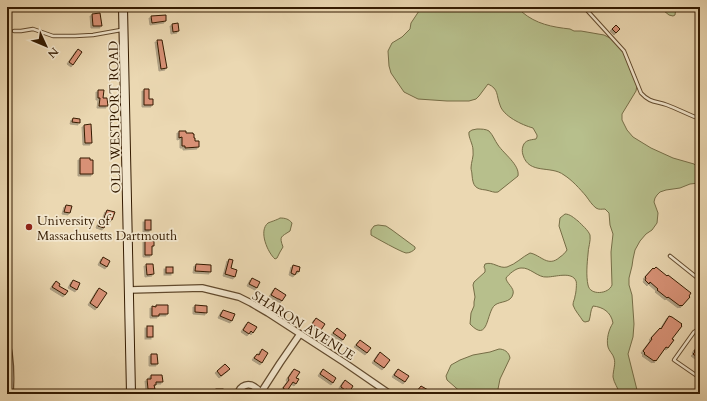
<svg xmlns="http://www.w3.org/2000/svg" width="707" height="401" font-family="Cardo,serif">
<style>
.green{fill:#b7bf8c;stroke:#766d46}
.building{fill:#d89176;stroke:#341b01;filter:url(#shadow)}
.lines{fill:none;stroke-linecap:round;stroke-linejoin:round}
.lane-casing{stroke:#624a2d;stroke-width:4.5}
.street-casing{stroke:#624a2d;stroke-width:8}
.secondary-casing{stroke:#341b01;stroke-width:10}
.lane{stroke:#f2e6cd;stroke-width:2.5}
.street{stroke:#f2e6cd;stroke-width:5.5}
.secondary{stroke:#f2e6cd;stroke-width:8}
.poi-dot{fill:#8f2418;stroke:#f2e6cd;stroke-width:1.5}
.labels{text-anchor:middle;stroke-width:3.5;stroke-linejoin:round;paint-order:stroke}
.street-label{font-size:13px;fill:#341b01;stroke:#f2e6cd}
.poi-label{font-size:13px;fill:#341b01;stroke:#f2e6cd;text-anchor:start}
</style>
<defs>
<filter id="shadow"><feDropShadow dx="-2" dy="2" stdDeviation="0" flood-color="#0004"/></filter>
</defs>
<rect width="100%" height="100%" fill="#ebd8b2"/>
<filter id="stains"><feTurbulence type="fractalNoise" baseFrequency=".005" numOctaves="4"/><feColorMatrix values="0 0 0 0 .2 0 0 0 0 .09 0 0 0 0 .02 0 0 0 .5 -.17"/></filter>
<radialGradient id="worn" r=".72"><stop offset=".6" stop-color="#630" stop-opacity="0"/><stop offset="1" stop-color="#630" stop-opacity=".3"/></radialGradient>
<g class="green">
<path d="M 421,7 L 523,7 L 522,12 C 536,24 552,27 570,29 L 574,31 L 581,31 L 604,35 L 610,38 L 617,43 L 629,60 L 636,77 L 637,85 L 636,91 L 622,114 L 622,120 L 627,130 L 633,137 L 651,148 L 673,158 L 694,164 L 700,170 L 699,183 L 690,184 L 680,188 L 666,190 L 660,192 L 657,195 L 655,198 L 654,202 L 658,213 L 657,223 L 652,230 L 646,234 L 640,241 L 635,250 L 633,259 L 632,266 L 629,278 L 629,285 L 632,295 L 634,324 L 633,337 L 628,354 L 638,394 L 620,394 C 618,388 614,383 613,377 C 613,370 616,364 614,358 C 613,354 609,351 608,347 C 606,339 609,329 613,323 C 611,312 603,307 593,306 C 590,311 591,315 589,321 L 585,322 L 583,321 C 580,316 575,311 573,305 C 573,301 575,299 575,296 C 576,294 577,282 576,281 C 572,271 555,277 547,277 C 538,278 530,267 521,268 C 516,268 509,274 506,278 C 506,283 515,288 513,294 C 511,303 500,301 495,305 C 486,312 489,344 470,324 L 471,313 L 474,306 L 474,302 L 475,297 L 473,285 L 474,282 L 485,272 L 485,269 L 484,267 L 485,264 C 493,261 499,269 507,267 C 516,264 522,257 530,253 C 541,255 548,268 560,257 C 563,255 565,253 567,250 L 559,226 L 560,218 L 565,214 C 570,214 574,218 578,221 C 582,225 588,230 590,235 C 591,241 588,248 588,254 C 587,264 586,276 588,285 C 590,296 609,294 612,285 L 611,252 L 613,234 L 610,225 L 609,213 L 605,209 C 602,209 599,210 596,208 C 592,205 589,200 586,196 C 580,189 572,180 564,175 C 551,165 529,175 523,155 C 522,152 522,149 523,146 C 525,140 530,140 536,139 L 537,137 L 537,135 L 533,128 C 522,125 503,116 500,105 C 496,95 499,89 488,84 L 479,96 L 476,99 L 469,101 L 447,101 L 418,99 L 404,92 L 391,73 L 389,66 L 388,51 L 392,43 L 402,37 L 410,29 L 411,23 L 419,11 Z"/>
<path d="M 659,7 L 676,7 L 675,15 L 673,16 L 669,15 Z"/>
<path d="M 477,129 C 481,129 486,129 489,131 C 493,135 495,141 498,145 C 504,154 520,165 518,176 L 498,192 C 494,193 491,191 486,190 C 475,189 473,186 472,175 C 472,172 471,170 471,168 C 471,162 474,157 473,150 C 473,144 468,137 469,132 L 472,130 Z"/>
<path d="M 280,218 C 285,218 289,219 292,223 L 290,231 C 281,237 279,236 283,247 L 280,252 L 277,258 L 275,259 C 268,253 258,231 268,223 C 270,222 277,220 280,218 Z"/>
<path d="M 378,225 L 386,226 L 392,230 L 415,247 L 415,249 C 413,251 410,253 406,253 C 401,252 376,238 371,235 L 371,230 L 374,226 Z"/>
<path d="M 499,349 C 504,349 509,352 510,358 L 500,379 L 497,394 L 463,394 L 447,380 L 446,376 L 451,365 L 460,360 L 473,355 L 490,352 Z"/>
</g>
<g class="building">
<path d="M 100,13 L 102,26 L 93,26 L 92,14 Z"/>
<path d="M 166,15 L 166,21 L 152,23 L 151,16 Z"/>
<path d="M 178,23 L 179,31 L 173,32 L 172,24 Z"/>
<path d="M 616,25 L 620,29 L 616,33 L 612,29 Z"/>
<path d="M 157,40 L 162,40 L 167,68 L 161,69 Z"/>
<path d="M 78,49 L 82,52 L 73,65 L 69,62 Z"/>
<path d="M 144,89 L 149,89 L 149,99 L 153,99 L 153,105 L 144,105 Z"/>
<path d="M 98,90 L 104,90 L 103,98 L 107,98 L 108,106 L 99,106 L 100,98 L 98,98 Z"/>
<path d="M 73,118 L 80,119 L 80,123 L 72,122 Z"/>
<path d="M 91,124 L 92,143 L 85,143 L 84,125 Z"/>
<path d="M 179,131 L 186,131 L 186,133 L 193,133 L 193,134 L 194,134 L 194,138 L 195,138 L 195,141 L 199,141 L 199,147 L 185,148 L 185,146 L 182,146 L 182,137 L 179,138 Z"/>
<path d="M 80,158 L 90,158 L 90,160 L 93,160 L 93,174 L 80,174 Z"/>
<path d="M 66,205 L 72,206 L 70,213 L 64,212 Z"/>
<path d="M 107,210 L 115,212 L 112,220 L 104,218 Z"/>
<rect x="145" y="220" width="6" height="10"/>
<path d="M 100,221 L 106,223 L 104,228 L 98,226 Z"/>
<path d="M 145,240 L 154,241 L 154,246 L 152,246 L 152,255 L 145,255 Z"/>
<path d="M 103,257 L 110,261 L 107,267 L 100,263 Z"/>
<path d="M 229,259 L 233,260 L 231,268 L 237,270 L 235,277 L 225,274 Z"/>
<path d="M 146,264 L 153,264 L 154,274 L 147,275 Z"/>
<path d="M 196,264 L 211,265 L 211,272 L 195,271 Z"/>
<path d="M 293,265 L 300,267 L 299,272 L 297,271 L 295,275 L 291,273 Z"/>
<rect x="166" y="267" width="7" height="6"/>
<path d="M 656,267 L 667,276 L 668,275 L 691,293 L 689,296 L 690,297 L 682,306 L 681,305 L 680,306 L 668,297 L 667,298 L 657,290 L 658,289 L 650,282 L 649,284 L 645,280 L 646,278 L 645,277 L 653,268 L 654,269 Z"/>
<path d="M 252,278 L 260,282 L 257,288 L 249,284 Z"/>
<path d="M 73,280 L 80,283 L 77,290 L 70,286 Z"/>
<path d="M 56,281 L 60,284 L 59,286 L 68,291 L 65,295 L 52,287 Z"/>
<path d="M 99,288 L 107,293 L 97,308 L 90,303 Z"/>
<path d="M 275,288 L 286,295 L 282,301 L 279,299 L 278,299 L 271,295 Z"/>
<path d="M 156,305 L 168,305 L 168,314 L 159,314 L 159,316 L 152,316 L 152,306 L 156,307 Z"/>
<path d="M 195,305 L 207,306 L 207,313 L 195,312 Z"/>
<path d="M 223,310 L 235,314 L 232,321 L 220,316 Z"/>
<path d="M 669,316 L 672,317 L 682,324 L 681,325 L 682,326 L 672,339 L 674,340 L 668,348 L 666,347 L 656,361 L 655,360 L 654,361 L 644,354 L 645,353 L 643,351 L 652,339 L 651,338 L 660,328 L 661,329 Z"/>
<path d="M 316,318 L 325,324 L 321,330 L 312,324 Z"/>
<path d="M 248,322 L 257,327 L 253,333 L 251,331 L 249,334 L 243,330 Z"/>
<rect x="147" y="326" width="6" height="11"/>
<path d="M 337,328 L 346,335 L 343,340 L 333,333 Z"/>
<path d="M 360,340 L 371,348 L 367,353 L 356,345 Z"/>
<path d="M 700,343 L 700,354 L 697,357 L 693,354 L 695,352 L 694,351 Z"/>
<path d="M 262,349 L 268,353 L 262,363 L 254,358 L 257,354 L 259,355 Z"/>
<path d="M 380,352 L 390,360 L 384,368 L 374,361 Z"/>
<path d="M 151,354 L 157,354 L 158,364 L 151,364 Z"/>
<path d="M 225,364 L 230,369 L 221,376 L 217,371 Z"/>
<path d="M 294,369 L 300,372 L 296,378 L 299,379 L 296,384 L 293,382 L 287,391 L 283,388 L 289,380 L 288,378 Z"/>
<path d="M 323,369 L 336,378 L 333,383 L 320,374 Z"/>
<path d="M 398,369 L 409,376 L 405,382 L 394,375 Z"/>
<path d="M 151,375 L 162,375 L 163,382 L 156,382 L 156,385 L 154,385 L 155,389 L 148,389 L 147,379 L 151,379 Z"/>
<path d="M 345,380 L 353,386 L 350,391 L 346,389 L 345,390 L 341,387 L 341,386 Z"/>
<path d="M 421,386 L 430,391 L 428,394 L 421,394 L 417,391 Z"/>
<rect x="216" y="389" width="7" height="5"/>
</g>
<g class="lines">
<defs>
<g id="lane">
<path d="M 584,7 L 624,51 L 641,93 C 650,103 656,101 667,105 C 678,109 689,115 700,119"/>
<path d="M 14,31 L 21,31 L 33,29 L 53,36 L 75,36 L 93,35 L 121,30"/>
<path d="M 670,256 L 700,280"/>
<path d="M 700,328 L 694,332 L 674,360 L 700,378"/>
</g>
<g id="street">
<path d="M 129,290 L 202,288 L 239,297 L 251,303 L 268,313 L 345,363 L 390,394"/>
<path d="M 7,343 C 11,360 11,377 10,394"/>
<path d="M 238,394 C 240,385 249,382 256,388 C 258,389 259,391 261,393"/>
<path d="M 260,394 L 280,363 L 300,334"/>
</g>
<path id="secondary" d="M 123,7 L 131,394"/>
</defs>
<use href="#lane" class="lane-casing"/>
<use href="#street" class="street-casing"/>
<use href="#secondary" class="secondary-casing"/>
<use href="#lane" class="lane"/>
<use href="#street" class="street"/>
<use href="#secondary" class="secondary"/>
</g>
<circle class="poi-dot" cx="29" cy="227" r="4"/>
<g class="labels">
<g class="street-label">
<text transform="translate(114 117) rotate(-91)" y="5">OLD WESTPORT ROAD</text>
<text transform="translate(304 325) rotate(32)" y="5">SHARON AVENUE</text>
</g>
<g class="poi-label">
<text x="37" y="225">University of<tspan x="37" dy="15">Massachusetts Dartmouth</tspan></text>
</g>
</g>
<rect width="707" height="401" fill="none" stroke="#ebd8b2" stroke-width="24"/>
<rect x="8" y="8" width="691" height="385" fill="none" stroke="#341b01" stroke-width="2"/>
<rect x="12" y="12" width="683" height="377" fill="none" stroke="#341b01"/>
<g transform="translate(46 46) rotate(134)" stroke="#f2e6cd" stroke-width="3" paint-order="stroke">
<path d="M0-3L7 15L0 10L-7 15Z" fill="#341b01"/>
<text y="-6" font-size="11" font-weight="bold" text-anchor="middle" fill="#341b01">N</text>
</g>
<rect width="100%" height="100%" filter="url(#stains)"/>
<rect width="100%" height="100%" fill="url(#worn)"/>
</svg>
